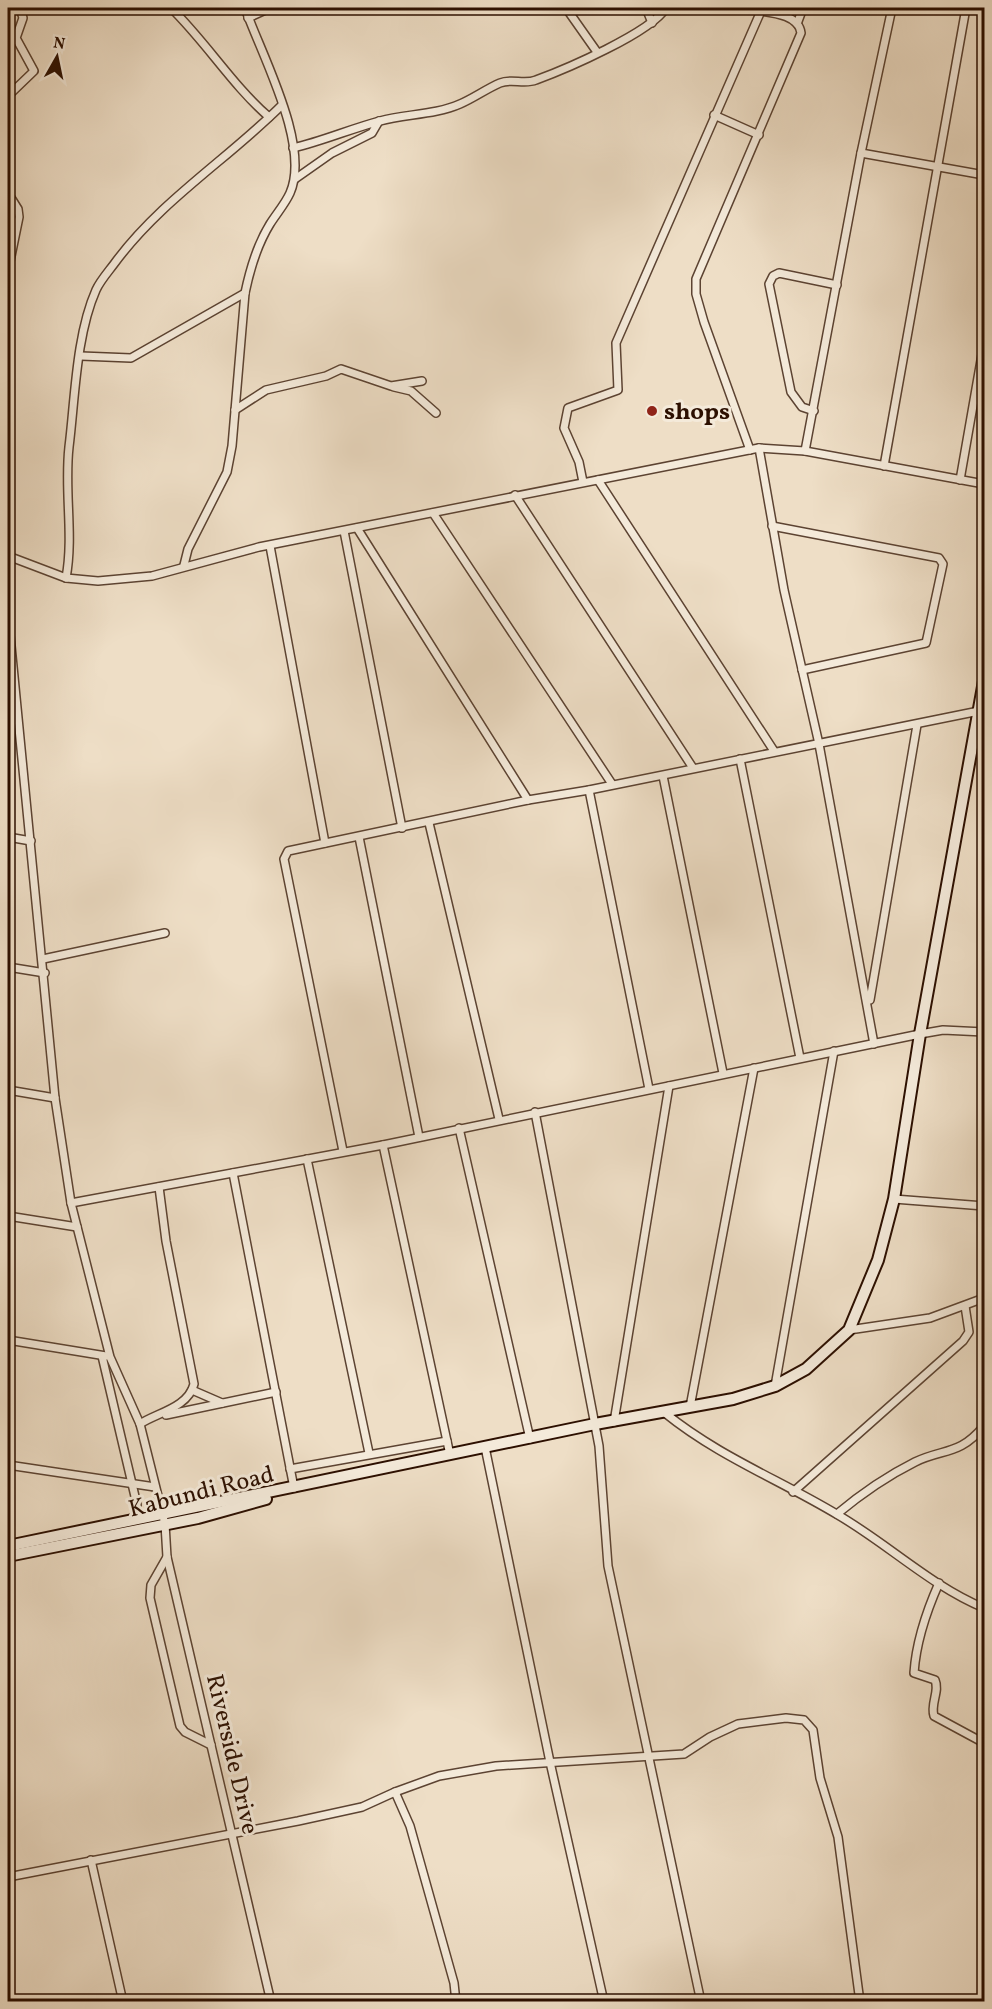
<svg xmlns="http://www.w3.org/2000/svg" width="992" height="2009" font-family="Vollkorn,serif">
<style>
.lines{fill:none;stroke-linecap:round;stroke-linejoin:round}
.street-casing{stroke:#5c4332;stroke-width:10}
.secondary-casing{stroke:#2c0f00;stroke-width:14}
.street{stroke:#f4eada;stroke-width:7}
.secondary{stroke:#f4eada;stroke-width:10}
.poi-dot{fill:#8f2418;stroke:#f4eada;stroke-width:2}
.labels{text-anchor:middle;stroke-width:6;stroke-linejoin:round;paint-order:stroke}
.poi-label{font-size:24px;font-weight:bold;fill:#2c0f00;stroke:#f4eada;text-anchor:start}
.street-label{font-size:24px;fill:#2c0f00;stroke:#f4eada}
</style>
<rect width="100%" height="100%" fill="#eedec6"/>
<filter id="stains"><feTurbulence type="fractalNoise" baseFrequency=".00333" numOctaves="4"/><feColorMatrix values="0 0 0 0 .2 0 0 0 0 .09 0 0 0 0 .02 0 0 0 .5 -.17"/></filter>
<radialGradient id="worn" r=".72"><stop offset=".6" stop-color="#630" stop-opacity="0"/><stop offset="1" stop-color="#630" stop-opacity=".3"/></radialGradient>
<g class="lines">
<defs>
<g id="street">
<path d="M 171,8 C 206,42 233,86 269,117"/>
<path d="M 566,8 L 597,52"/>
<path d="M 646,8 L 652,23"/>
<path d="M 248,18 L 270,8"/>
<path d="M 797,24 L 803,8"/>
<path d="M 8,96 L 34,71 L 16,38 L 23,18 L 20,8"/>
<path d="M 714,115 L 759,135"/>
<path d="M 293,148 C 323,141 350,129 380,121 C 405,114 435,115 460,104 C 474,98 486,89 500,83 C 512,78 524,85 536,80 C 566,69 650,33 666,8"/>
<path d="M 861,153 L 984,175"/>
<path d="M 295,179 L 332,153 L 372,133 L 379,121"/>
<path d="M 8,193 L 18,209 L 19,217 L 8,271"/>
<path d="M 81,356 L 131,358 L 245,293"/>
<path d="M 394,387 L 411,391 L 436,413"/>
<path d="M 235,410 L 266,390 L 326,376 L 341,369 L 391,386 L 422,381"/>
<path d="M 814,411 L 802,407 L 791,392 L 769,284 L 773,276 L 779,273 L 837,285"/>
<path d="M 759,448 L 784,590 L 819,744 L 874,1044"/>
<path d="M 805,451 L 861,153 L 892,8"/>
<path d="M 884,466 L 966,8"/>
<path d="M 598,480 L 774,751"/>
<path d="M 960,480 L 984,343"/>
<path d="M 583,482 L 579,462 L 564,428 L 568,408 L 618,390 L 616,343 L 761,11 C 775,13 799,16 801,33 L 696,279 L 696,294 L 704,322 L 750,450"/>
<path d="M 515,495 L 693,768"/>
<path d="M 433,513 L 612,784"/>
<path d="M 772,526 L 939,558 L 943,564 L 926,643 L 802,670"/>
<path d="M 357,528 L 528,800"/>
<path d="M 344,531 L 402,828"/>
<path d="M 270,546 L 325,843"/>
<path d="M 8,556 L 66,578 L 98,581 L 152,576 L 259,547 L 759,448 L 805,451 L 984,484"/>
<path d="M 184,565 L 188,549 L 227,472 L 232,446 L 245,293 C 250,269 257,245 270,224 C 277,213 285,204 290,193 C 311,145 261,54 245,8"/>
<path d="M 66,578 C 74,535 64,491 69,447 C 75,399 76,335 96,290 C 100,281 108,272 114,264 C 160,201 228,159 282,105"/>
<path d="M 8,615 L 55,1098 L 71,1203 L 110,1357 L 140,1424 L 165,1524 L 167,1557 L 271,2002"/>
<path d="M 740,759 L 800,1058"/>
<path d="M 663,776 L 723,1073"/>
<path d="M 589,790 L 649,1089"/>
<path d="M 429,823 L 499,1119"/>
<path d="M 8,837 L 31,841"/>
<path d="M 359,837 L 419,1137"/>
<path d="M 43,959 L 165,933"/>
<path d="M 8,967 L 45,973"/>
<path d="M 870,1000 L 917,725"/>
<path d="M 8,1090 L 55,1098"/>
<path d="M 535,1112 L 599,1446 L 608,1566 L 701,2002"/>
<path d="M 459,1128 L 530,1439"/>
<path d="M 383,1145 L 450,1455"/>
<path d="M 343,1151 L 284,859 L 288,851 L 528,800 L 589,790 L 979,711"/>
<path d="M 307,1159 L 369,1453"/>
<path d="M 233,1173 L 294,1488"/>
<path d="M 894,1199 L 984,1206"/>
<path d="M 71,1203 L 383,1145 L 920,1034 L 943,1030 L 984,1032"/>
<path d="M 8,1216 L 77,1227"/>
<path d="M 849,1330 L 930,1318 L 984,1298"/>
<path d="M 8,1340 L 106,1356"/>
<path d="M 102,1356 L 137,1505"/>
<path d="M 775,1386 L 834,1051"/>
<path d="M 192,1390 L 222,1403"/>
<path d="M 690,1407 L 754,1068"/>
<path d="M 665,1413 C 718,1456 780,1480 838,1515 C 888,1544 931,1586 984,1608"/>
<path d="M 166,1415 L 276,1392"/>
<path d="M 614,1422 L 669,1086"/>
<path d="M 140,1424 C 156,1413 188,1408 194,1384 L 166,1241 L 159,1187"/>
<path d="M 485,1447 L 550,1762 L 604,2002"/>
<path d="M 8,1465 L 155,1487"/>
<path d="M 290,1469 L 447,1441"/>
<path d="M 793,1492 L 963,1341 L 969,1332 L 965,1306"/>
<path d="M 837,1514 C 861,1494 887,1476 915,1462 C 944,1448 959,1456 984,1426"/>
<path d="M 167,1557 L 151,1585 L 150,1598 L 180,1726 L 185,1732 L 211,1745"/>
<path d="M 939,1583 C 927,1610 916,1643 914,1673 L 935,1680 C 940,1691 930,1704 934,1716 L 984,1743"/>
<path d="M 91,1860 L 123,2002"/>
<path d="M 8,1877 L 298,1821 L 362,1807 L 395,1792"/>
<path d="M 984,1983 L 984,1993"/>
<path d="M 456,2002 L 454,1983 L 410,1826 L 395,1792 L 439,1776 L 496,1766 L 684,1754 L 710,1737 L 738,1724 L 786,1718 L 804,1720 L 813,1730 L 820,1778 L 838,1837 L 860,2002"/>
</g>
<g id="secondary">
<path d="M 8,1546 L 595,1424 L 733,1399 L 775,1386 L 806,1369 L 849,1330 L 878,1260 L 894,1199 L 920,1034 L 984,681"/>
<path d="M 8,1556 L 198,1518 L 266,1499"/>
</g>
</defs>
<use href="#street" class="street-casing"/>
<use href="#secondary" class="secondary-casing"/>
<use href="#street" class="street"/>
<use href="#secondary" class="secondary"/>
</g>
<circle class="poi-dot" cx="652" cy="411" r="6"/>
<g class="labels">
<g class="poi-label">
<text x="664" y="419">shops</text>
</g>
<g class="street-label">
<text transform="translate(201 1491) rotate(-14)" y="8">Kabundi Road</text>
<text transform="translate(233 1754) rotate(77)" y="8">Riverside Drive</text>
</g>
</g>
<rect width="992" height="2009" fill="none" stroke="#eedec6" stroke-width="30"/>
<rect x="9" y="9" width="974" height="1991" fill="none" stroke="#2c0f00" stroke-width="3"/>
<rect x="15" y="15" width="962" height="1979" fill="none" stroke="#2c0f00" stroke-width="1.5"/>
<g transform="translate(57 57) rotate(9)" stroke="#f4eada" stroke-width="4.5" paint-order="stroke">
<path d="M0-4.5L10 22L0 15L-10 22Z" fill="#2c0f00"/>
<text y="-9" font-size="16" font-weight="bold" text-anchor="middle" fill="#2c0f00">N</text>
</g>
<rect width="100%" height="100%" filter="url(#stains)"/>
<rect width="100%" height="100%" fill="url(#worn)"/>
</svg>
